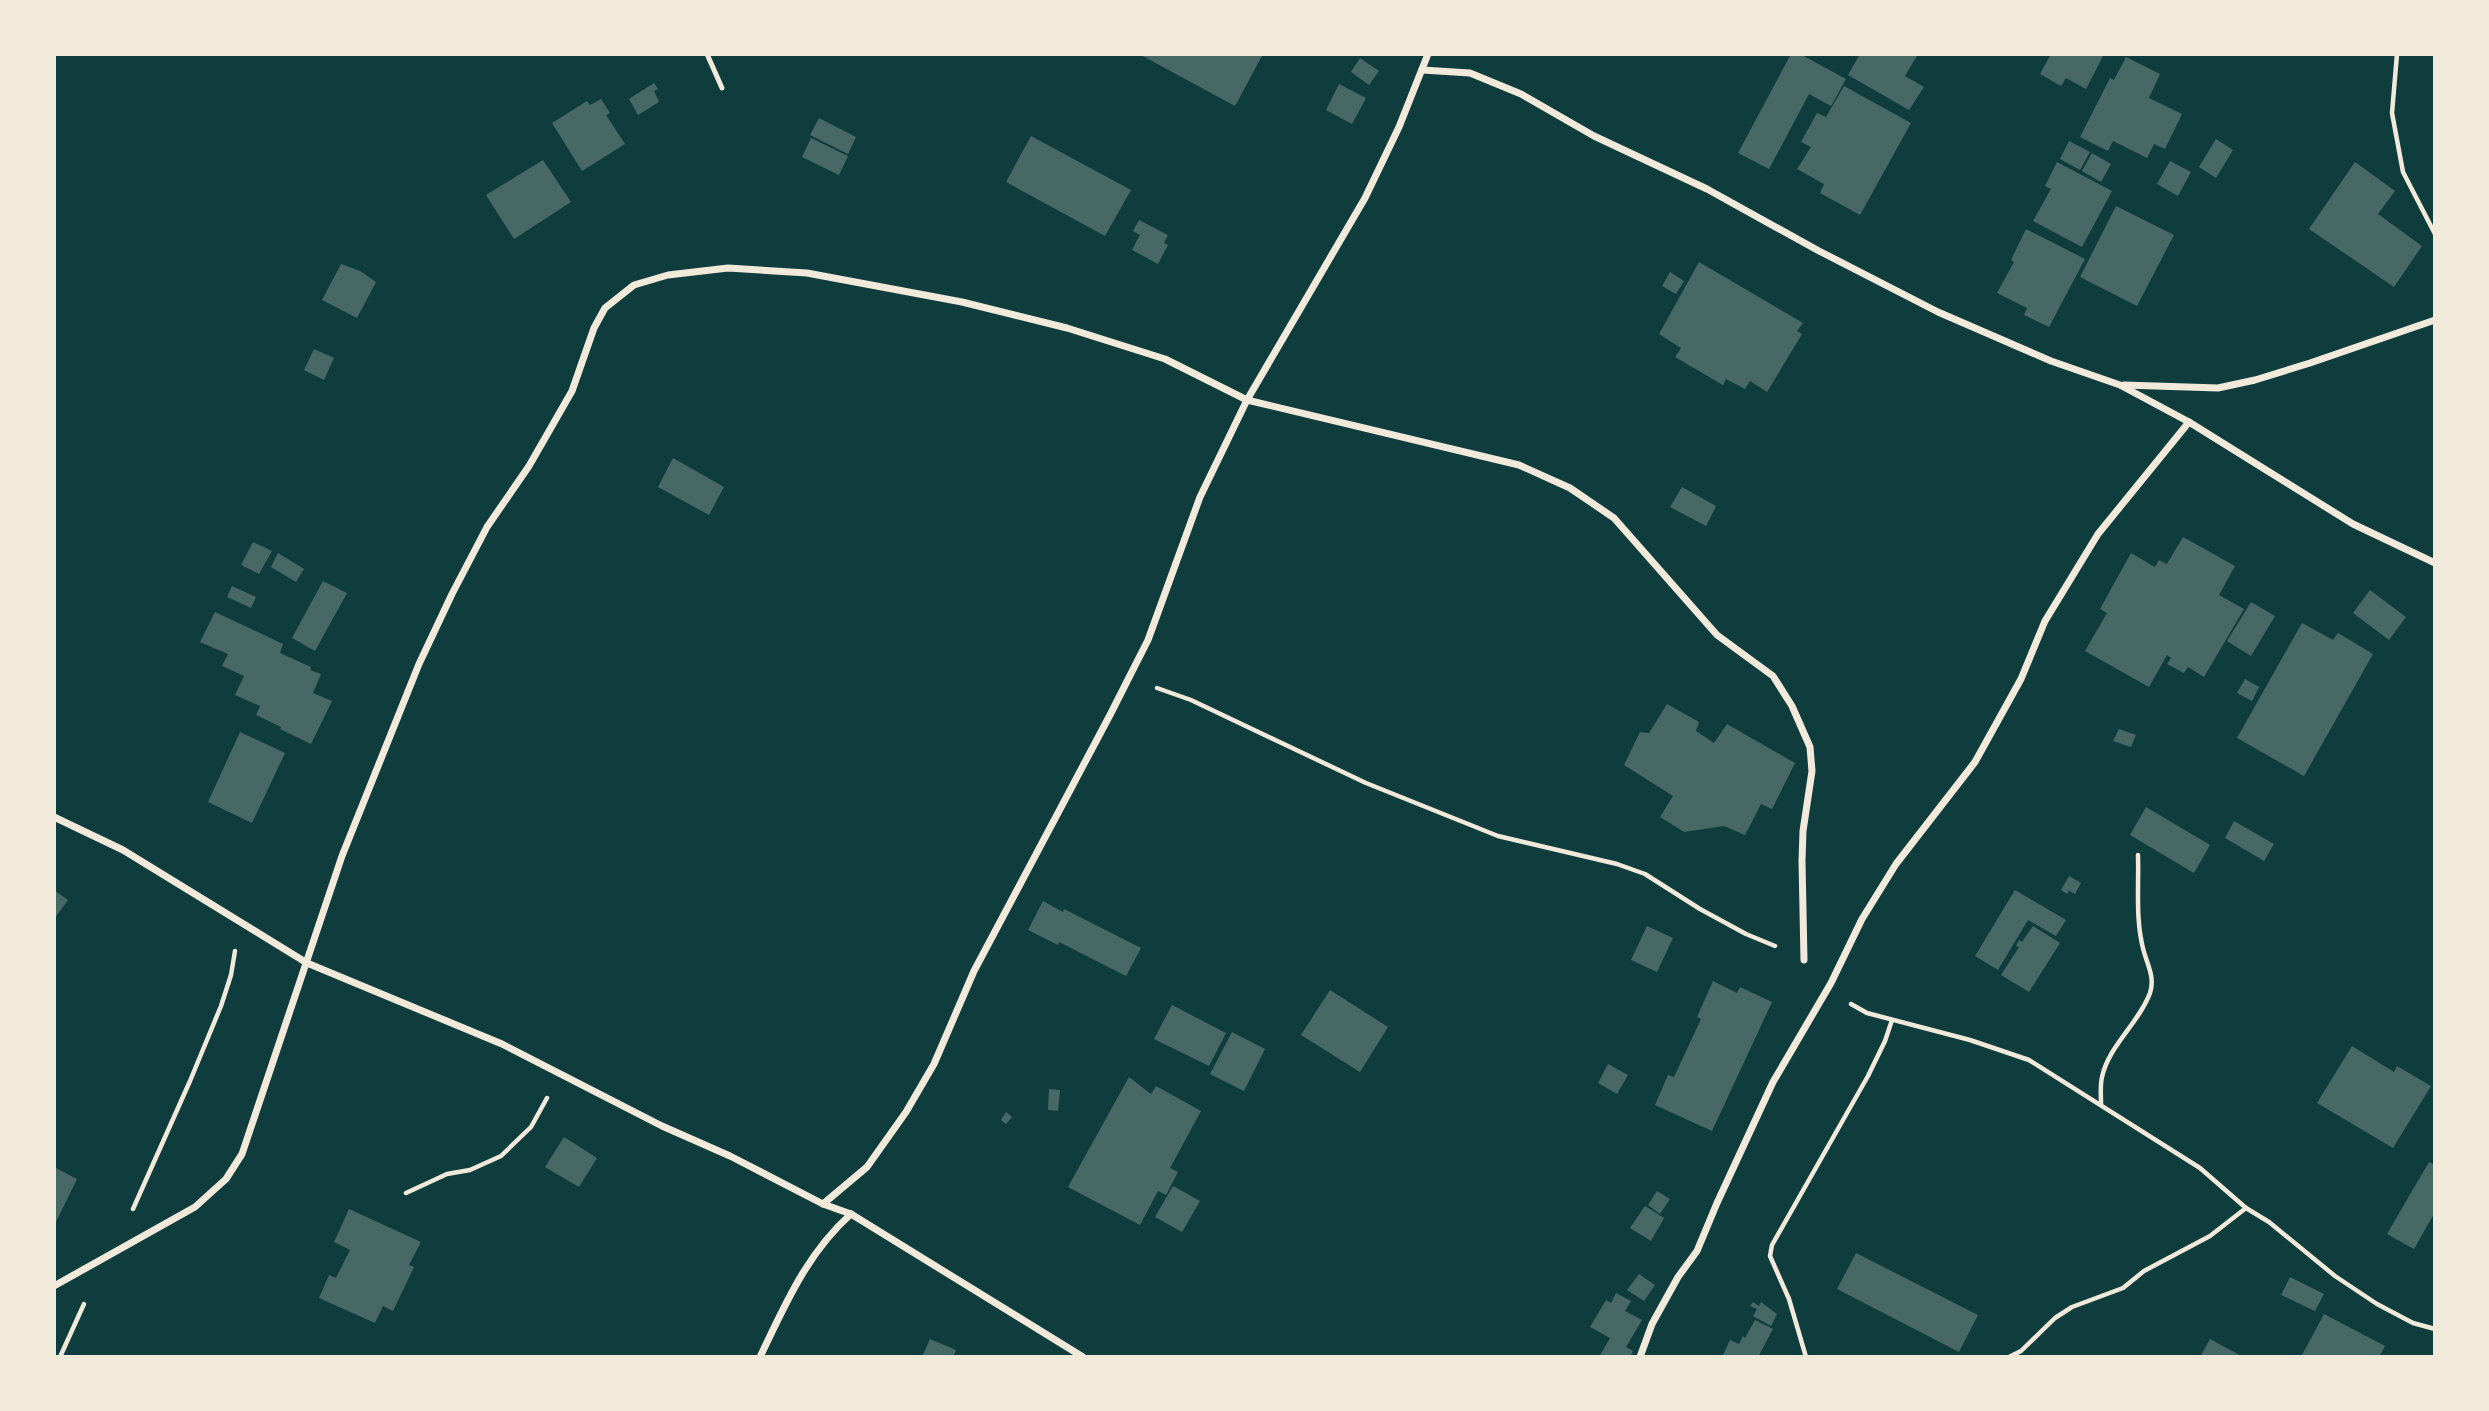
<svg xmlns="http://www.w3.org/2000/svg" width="2489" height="1411" font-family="Montserrat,sans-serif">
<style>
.building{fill:#486865}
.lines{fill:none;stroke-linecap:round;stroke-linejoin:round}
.path{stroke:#f1e9da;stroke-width:4.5}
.service{stroke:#f1e9da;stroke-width:5}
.minor{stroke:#f1e9da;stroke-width:7}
</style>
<rect width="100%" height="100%" fill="#0f3d3e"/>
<g class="building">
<path d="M 1139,54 L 1263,54 L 1235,106 Z"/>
<path d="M 1791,54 L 1800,54 L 1846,79 L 1831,106 L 1809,94 L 1769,169 L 1738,153 Z"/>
<path d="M 1860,54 L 1918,54 L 1905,76 L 1924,87 L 1909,110 L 1848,75 Z"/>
<path d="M 2051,54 L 2104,54 L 2086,89 L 2066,78 L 2061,86 L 2040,74 Z"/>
<path d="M 2126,57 L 2160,74 L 2149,98 L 2182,114 L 2165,149 L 2154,144 L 2147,158 L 2113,141 L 2108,151 L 2080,137 L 2110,78 L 2114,80 Z"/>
<path d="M 1360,58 L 1379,71 L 1369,85 L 1351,72 Z"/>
<path d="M 654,83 L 658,89 L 654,91 L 659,102 L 638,115 L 629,99 Z"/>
<path d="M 1339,84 L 1366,98 L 1352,124 L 1326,110 Z"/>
<path d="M 1844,86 L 1911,123 L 1860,215 L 1820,193 L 1824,184 L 1797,169 L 1811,147 L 1801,142 L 1817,113 L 1826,117 Z"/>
<path d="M 601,99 L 610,113 L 606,115 L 625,144 L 582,171 L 552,123 L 587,101 L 590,105 Z"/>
<path d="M 819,118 L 856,137 L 848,154 L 810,135 Z"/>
<path d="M 1031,136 L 1131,190 L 1105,236 L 1006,182 Z"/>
<path d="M 811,138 L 848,156 L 839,175 L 802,157 Z"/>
<path d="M 2216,139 L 2233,150 L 2216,178 L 2199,167 Z"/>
<path d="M 2069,141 L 2090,152 L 2080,170 L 2060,159 Z"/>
<path d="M 2092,153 L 2111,164 L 2101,182 L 2082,171 Z"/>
<path d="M 543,160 L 571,202 L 514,239 L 486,195 Z"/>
<path d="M 2170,161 L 2191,172 L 2178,196 L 2157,184 Z"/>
<path d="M 2057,162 L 2112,191 L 2082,247 L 2033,221 L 2051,189 L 2045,186 Z"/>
<path d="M 2355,162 L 2395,191 L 2378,214 L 2422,246 L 2394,287 L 2309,229 Z"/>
<path d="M 2116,206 L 2174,235 L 2137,306 L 2080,277 Z"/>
<path d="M 1139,220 L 1168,235 L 1164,243 L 1168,245 L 1158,264 L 1132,250 L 1140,235 L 1133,231 Z"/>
<path d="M 2026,229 L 2085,259 L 2049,327 L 2024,315 L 2027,308 L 1997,293 L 2014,262 L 2011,260 Z"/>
<path d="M 1699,262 L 1803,323 L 1797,331 L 1802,334 L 1767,392 L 1750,381 L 1745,389 L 1726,379 L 1723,385 L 1675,357 L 1681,348 L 1659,334 Z"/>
<path d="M 341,264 L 360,271 L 376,282 L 357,318 L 322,300 Z"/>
<path d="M 1670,272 L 1684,281 L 1676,294 L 1662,286 Z"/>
<path d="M 314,349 L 334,358 L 324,380 L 304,370 Z"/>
<path d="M 673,458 L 724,487 L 709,515 L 658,487 Z"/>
<path d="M 1682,487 L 1716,506 L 1706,526 L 1670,507 Z"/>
<path d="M 2183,537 L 2235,566 L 2219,595 L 2244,609 L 2204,677 L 2188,667 L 2184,673 L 2167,664 L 2171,658 L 2167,655 L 2149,687 L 2085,651 L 2107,613 L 2100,609 L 2131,553 L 2155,567 L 2159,560 L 2167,564 Z"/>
<path d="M 253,542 L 272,551 L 259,574 L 241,565 Z"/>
<path d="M 278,553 L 304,569 L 296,582 L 271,567 Z"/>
<path d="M 323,581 L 347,593 L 315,651 L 292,638 Z"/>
<path d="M 232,586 L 256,597 L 251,608 L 227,597 Z"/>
<path d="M 2370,590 L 2406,617 L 2389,640 L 2353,613 Z"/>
<path d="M 2251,602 L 2275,616 L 2251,656 L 2227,641 Z"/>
<path d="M 215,612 L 283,644 L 280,653 L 311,667 L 310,670 L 321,674 L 313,693 L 332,701 L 311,744 L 280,729 L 281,727 L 256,715 L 260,706 L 235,695 L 244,676 L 222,666 L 228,654 L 200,642 Z"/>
<path d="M 2302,623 L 2333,640 L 2338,633 L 2373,654 L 2304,776 L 2237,738 Z"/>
<path d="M 2245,679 L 2259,687 L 2252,701 L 2237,693 Z"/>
<path d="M 1667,704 L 1699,722 L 1696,731 L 1714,743 L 1727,724 L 1795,763 L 1772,809 L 1761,804 L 1745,835 L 1724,826 L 1684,832 L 1660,817 L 1673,796 L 1624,765 L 1640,732 L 1649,733 Z"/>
<path d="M 2119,729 L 2136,735 L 2131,747 L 2113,741 Z"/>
<path d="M 240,732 L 285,753 L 252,823 L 208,802 Z"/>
<path d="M 2146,807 L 2210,845 L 2194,873 L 2130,835 Z"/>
<path d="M 2234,821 L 2274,844 L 2264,861 L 2225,838 Z"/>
<path d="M 2069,876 L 2081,883 L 2075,894 L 2069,891 L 2067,894 L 2061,890 Z"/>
<path d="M 54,890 L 68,900 L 54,919 Z"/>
<path d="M 2015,890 L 2066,920 L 2056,936 L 2028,920 L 1998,970 L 1975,956 Z"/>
<path d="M 1043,901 L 1063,912 L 1064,909 L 1141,948 L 1126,976 L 1059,942 L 1058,945 L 1028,930 Z"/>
<path d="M 1647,926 L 1673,938 L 1657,972 L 1631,960 Z"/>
<path d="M 2033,926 L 2060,943 L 2029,992 L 2001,975 L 2019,947 L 2016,946 L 2019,940 L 2022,942 Z"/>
<path d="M 1713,981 L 1737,993 L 1740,987 L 1772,1002 L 1712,1131 L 1655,1105 L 1668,1075 L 1674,1077 L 1701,1019 L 1697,1017 Z"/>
<path d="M 1330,990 L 1388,1027 L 1360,1072 L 1301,1035 Z"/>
<path d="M 1172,1005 L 1226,1033 L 1209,1066 L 1154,1039 Z"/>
<path d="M 1232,1032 L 1265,1049 L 1244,1091 L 1210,1074 Z"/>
<path d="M 2352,1046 L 2394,1072 L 2397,1066 L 2431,1086 L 2393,1148 L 2317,1103 Z"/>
<path d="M 1608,1064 L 1628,1075 L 1617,1094 L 1598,1083 Z"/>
<path d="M 1129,1077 L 1151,1094 L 1156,1086 L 1201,1111 L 1170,1168 L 1178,1172 L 1166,1195 L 1158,1191 L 1140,1225 L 1068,1187 Z"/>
<path d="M 1049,1089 L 1060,1090 L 1058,1111 L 1048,1110 Z"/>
<path d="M 1006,1112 L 1012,1117 L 1006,1124 L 1001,1120 Z"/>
<path d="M 564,1137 L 597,1158 L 579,1187 L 545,1167 Z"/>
<path d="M 2429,1162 L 2435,1165 L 2435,1212 L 2414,1249 L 2387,1234 Z"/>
<path d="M 54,1167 L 77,1179 L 54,1226 Z"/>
<path d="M 1173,1186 L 1200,1201 L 1182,1232 L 1155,1217 Z"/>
<path d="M 1657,1191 L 1670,1199 L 1660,1214 L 1648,1205 Z"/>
<path d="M 1645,1206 L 1664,1218 L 1651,1241 L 1630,1228 Z"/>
<path d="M 349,1209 L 421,1242 L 409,1265 L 414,1267 L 393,1311 L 383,1306 L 375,1323 L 319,1298 L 329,1275 L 336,1278 L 350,1250 L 334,1242 Z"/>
<path d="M 1856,1253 L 1978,1315 L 1959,1352 L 1837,1289 Z"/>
<path d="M 1639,1274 L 1655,1285 L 1644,1301 L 1627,1290 Z"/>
<path d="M 2290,1277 L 2324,1294 L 2315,1311 L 2281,1295 Z"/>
<path d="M 1616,1293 L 1631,1301 L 1625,1311 L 1642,1320 L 1626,1347 L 1633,1351 L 1630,1357 L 1599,1357 L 1610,1338 L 1590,1327 L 1606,1300 L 1611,1303 Z"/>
<path d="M 1753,1302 L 1759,1306 L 1761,1302 L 1777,1314 L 1771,1326 L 1753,1316 L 1757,1309 L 1750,1306 Z"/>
<path d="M 2324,1314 L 2385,1346 L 2379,1357 L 2301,1357 Z"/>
<path d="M 1755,1320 L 1773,1329 L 1758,1357 L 1722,1357 L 1730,1340 L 1739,1344 L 1743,1336 L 1745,1338 Z"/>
<path d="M 930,1339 L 956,1350 L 953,1357 L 922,1357 Z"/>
<path d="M 2210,1339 L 2243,1357 L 2200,1357 Z"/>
</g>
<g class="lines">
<g class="path">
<path d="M 2397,54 L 2392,113 L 2403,172 L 2435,234"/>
<path d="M 1157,688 L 1191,700 L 1366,783 L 1498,836 L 1617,864 L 1645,874 L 1700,909 L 1746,934 L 1775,946"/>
<path d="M 1851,1004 L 1867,1013 L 1970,1040 L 2029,1060 L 2200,1168 L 2246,1208 L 2269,1222 L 2335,1276 L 2377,1304 L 2413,1323 L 2435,1329"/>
<path d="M 2101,1104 C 2101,1095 2100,1085 2102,1077 C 2109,1045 2139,1023 2150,993 C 2155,978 2148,966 2144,952 C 2135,921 2139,886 2138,855"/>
<path d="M 406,1193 L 447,1174 L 470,1170 L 501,1156 L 531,1127 L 547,1098"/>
<path d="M 133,1209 L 190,1081 L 221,1006 L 231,975 L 235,951"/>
<path d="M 60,1357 L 84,1304"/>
<path d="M 1806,1357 L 1789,1299 L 1770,1256 L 1772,1245 L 1868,1076 L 1885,1041 L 1892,1020"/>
<path d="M 2009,1357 L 2021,1351 L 2055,1318 L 2072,1307 L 2123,1288 L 2144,1271 L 2210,1236 L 2246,1208"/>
</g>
<path class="service" d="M 707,54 L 722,88"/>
<g class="minor">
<path d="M 1422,70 L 1470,73 L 1521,94 L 1594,136 L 1707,189 L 1819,251 L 1938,312 L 2051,361 L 2120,385 L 2189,422 L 2353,524 L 2435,563"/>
<path d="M 2124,385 L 2218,388 L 2255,380 L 2310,363 L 2435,320"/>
<path d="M 54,817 L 123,850 L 307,963 L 502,1044 L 662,1126 L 730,1156 L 823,1204 L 851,1214 L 1083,1357"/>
<path d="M 823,1204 L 867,1167 L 906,1112 L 934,1064 L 974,971 L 1110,715 L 1148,640 L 1200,497 L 1247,400 L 1365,198 L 1399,127 L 1428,54"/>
<path d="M 54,1286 L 195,1207 L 226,1179 L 242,1154 L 342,856 L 419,664 L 452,594 L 487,527 L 529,466 L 572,391 L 594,328 L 605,308 L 634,285 L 668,275 L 728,268 L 807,273 L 962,302 L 1067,328 L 1165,359 L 1247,400 L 1519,465 L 1570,488 L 1614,518 L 1717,635 L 1773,676 L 1792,706 L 1810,747 L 1812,771 L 1803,831 L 1802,861 L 1804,960"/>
<path d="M 760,1357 C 785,1305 807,1253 851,1214"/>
<path d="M 1640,1357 L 1652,1324 L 1678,1277 L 1697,1251 L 1717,1203 L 1773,1082 L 1831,983 L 1862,919 L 1896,864 L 1975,762 L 2021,679 L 2045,621 L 2098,534 L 2189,422"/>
</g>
</g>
<rect width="2489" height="1411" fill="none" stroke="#f1e9da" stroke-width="112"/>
</svg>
